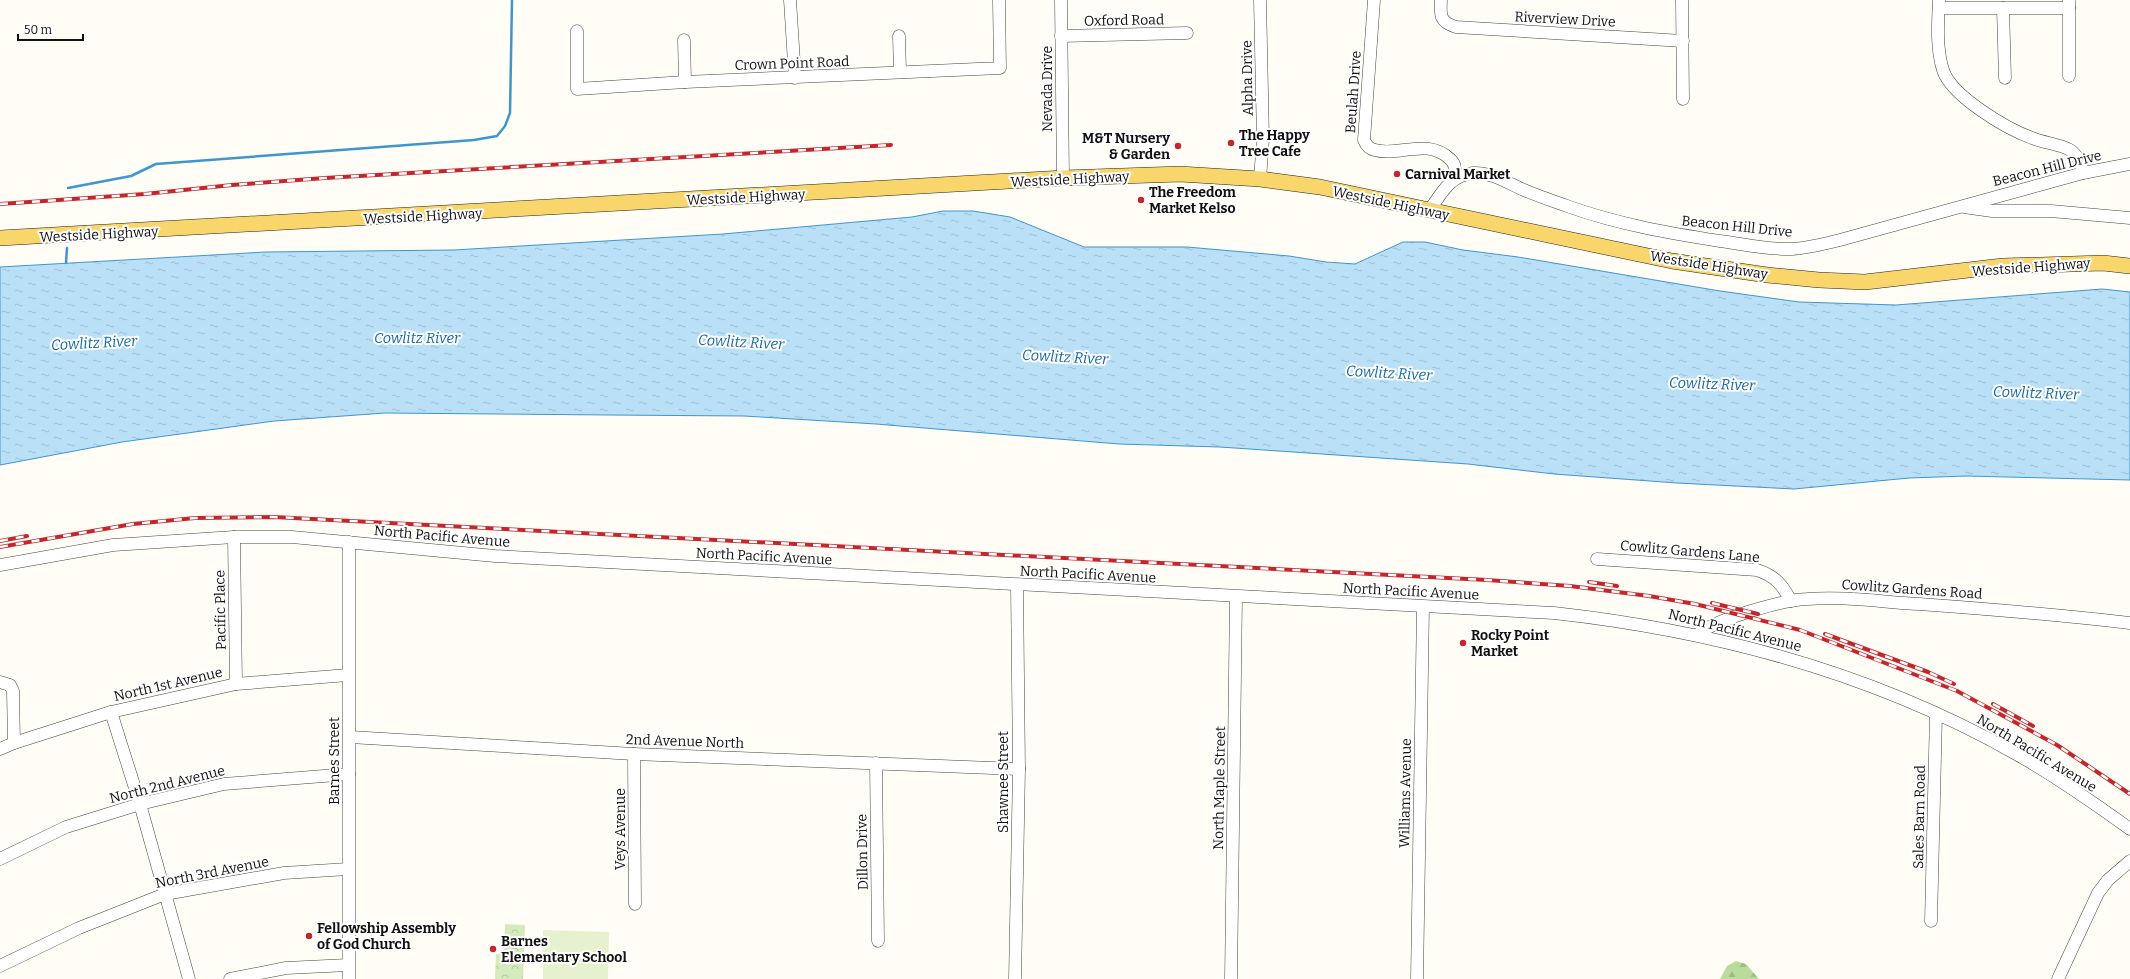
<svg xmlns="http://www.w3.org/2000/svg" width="2130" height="979" font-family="Bitter,serif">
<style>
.forest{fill:url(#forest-firs)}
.park{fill:url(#park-crowns)}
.pitch{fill:#e6f2cf}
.water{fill:url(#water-ripples);stroke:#3f96cf}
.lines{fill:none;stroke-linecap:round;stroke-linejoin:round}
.stream{stroke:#3f96cf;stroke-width:2.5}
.minor-casing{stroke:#444;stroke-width:13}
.major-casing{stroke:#222;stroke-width:16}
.minor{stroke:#fff;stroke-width:12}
.major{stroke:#f9d66b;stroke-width:15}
.rail-casing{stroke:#c4262e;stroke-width:4}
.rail{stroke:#fff;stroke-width:2.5;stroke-dasharray:8;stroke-linecap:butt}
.poi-dot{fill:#c4262e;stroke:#fff;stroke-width:1.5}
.labels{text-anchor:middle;stroke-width:4;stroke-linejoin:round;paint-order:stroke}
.street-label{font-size:14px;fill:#111;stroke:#fff}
.poi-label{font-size:14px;font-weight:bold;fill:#111;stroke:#fff;text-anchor:start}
.water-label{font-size:15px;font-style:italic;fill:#1768a6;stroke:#fff}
</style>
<defs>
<pattern id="forest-firs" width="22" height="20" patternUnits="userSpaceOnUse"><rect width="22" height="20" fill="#b9dc9c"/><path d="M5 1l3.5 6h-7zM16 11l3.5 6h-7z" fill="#9ebc85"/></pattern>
<pattern id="park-crowns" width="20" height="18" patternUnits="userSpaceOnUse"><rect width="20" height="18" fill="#d5ebbd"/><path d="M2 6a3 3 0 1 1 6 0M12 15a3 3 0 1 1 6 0" fill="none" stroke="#b6c8a1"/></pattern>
<pattern id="water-ripples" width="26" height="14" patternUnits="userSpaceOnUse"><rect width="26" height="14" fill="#b9e0f7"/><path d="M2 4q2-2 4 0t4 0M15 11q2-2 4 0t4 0" fill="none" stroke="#9ebfd3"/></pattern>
</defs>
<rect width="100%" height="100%" fill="#fffdf5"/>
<path class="forest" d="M 1736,961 L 1746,964 L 1759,979 L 1720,979 L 1727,966 Z"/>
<path class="park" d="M 505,924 L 525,925 L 523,979 L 495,979 L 496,954 L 504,954 Z"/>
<path class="pitch" d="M 543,930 L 609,932 L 608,979 L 543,979 Z"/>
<path class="water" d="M 943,211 L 973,211 L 1010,217 L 1084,247 L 1187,247 L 1289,256 L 1326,262 L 1355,264 L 1403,242 L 1425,242 L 1463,250 L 1518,257 L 1720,291 L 1799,302 L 1896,305 L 2102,289 L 2130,292 L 2130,480 L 1966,476 L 1909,478 L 1794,489 L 1677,483 L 1554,474 L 1468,464 L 1220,447 L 1119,444 L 876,424 L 744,416 L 610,415 L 385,413 L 274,421 L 122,442 L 0,465 L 0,267 L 266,252 L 454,250 L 723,234 L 912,217 Z"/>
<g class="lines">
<g class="stream">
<path d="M 68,188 L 131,176 L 156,164 L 474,140 L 497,136 L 505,126 L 510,113 L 512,0"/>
<path d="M 66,263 L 67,248"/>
</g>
<defs>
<g id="minor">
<path d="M 790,0 L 795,78"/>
<path d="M 1061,0 L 1063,178"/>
<path d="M 1374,0 L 1364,140 C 1366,145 1369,149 1375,150 C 1398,157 1427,137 1450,159 C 1458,166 1455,174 1450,182"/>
<path d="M 1441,0 C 1440,16 1440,22 1456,27 L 1683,41"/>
<path d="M 1682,0 L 1683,99"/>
<path d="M 1939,0 C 1938,22 1936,48 1943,70 C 1951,96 2007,129 2032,138 C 2044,143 2060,144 2070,150 C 2078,155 2081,164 2083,173"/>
<path d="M 1939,8 L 2069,8"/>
<path d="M 2003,8 L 2005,78"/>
<path d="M 577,31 L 577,89 L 685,82 L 1000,68 L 999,0"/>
<path d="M 899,36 L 900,72"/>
<path d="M 1061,36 L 1187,33"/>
<path d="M 684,40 L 685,82"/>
<path d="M 2069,76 L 2069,1"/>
<path d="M 1260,179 L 1263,139 L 1260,0"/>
<path d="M 1964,207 L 1992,211 L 2051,211 L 2130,218"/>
<path d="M 1429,211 C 1441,194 1450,175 1473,173 C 1492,172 1508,183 1524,190 C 1538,196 1553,201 1567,206 C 1617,224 1668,233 1720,241 C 1744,244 1768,250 1792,249 C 1809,248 1824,244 1840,240 L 2083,173 L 2130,164"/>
<path d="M 234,537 L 236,684"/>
<path d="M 1597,559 L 1757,570 C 1775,576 1782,584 1791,601"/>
<path d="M 0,565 L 113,545 L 234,537 L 292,537 L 495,556 L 1554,613 C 1717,631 1874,673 2018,755 C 2057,777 2094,803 2130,829"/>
<path d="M 1698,634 C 1717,619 1782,600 1807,599 C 1844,596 1882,602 1919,604 C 1989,609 2060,615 2130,623"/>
<path d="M 0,682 L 10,685 L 13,691 L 14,743"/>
<path d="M 111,712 L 140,804 L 189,979"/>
<path d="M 350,737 L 634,754 L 1019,769"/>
<path d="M 0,749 L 14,743 L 111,712 L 236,684 L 348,675"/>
<path d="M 634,754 L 635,904"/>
<path d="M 876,763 L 878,941"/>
<path d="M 0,859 L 66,827 L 140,804 L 224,784 L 349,774"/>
<path d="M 1931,921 L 1936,714"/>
<path d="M 0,966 L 79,928 L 165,894 L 284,873 L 348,869"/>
<path d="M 230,979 L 286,968 L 348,965"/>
<path d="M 349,979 L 349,542"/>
<path d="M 1015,979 L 1019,769 L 1017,585"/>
<path d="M 1231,979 L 1236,597"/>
<path d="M 1417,979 L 1423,607"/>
<path d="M 2058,979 L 2098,893 L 2108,880 L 2130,861"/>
</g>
<path id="major" d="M 0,238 L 1063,178 L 1180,174 L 1260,179 L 1320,187 L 1672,261 L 1767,275 L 1819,280 L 1865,282 L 2003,266 L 2103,263 L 2130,266"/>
</defs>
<use href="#minor" class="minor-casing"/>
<use href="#major" class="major-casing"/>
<use href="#minor" class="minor"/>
<use href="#major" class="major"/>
<defs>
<g id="rail">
<path d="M 0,204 L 145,194 L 232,185 L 325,178 L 891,145"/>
<path d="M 0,541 L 27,536"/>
<path d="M 0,547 L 133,524 L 195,518 L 274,517 L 1487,580 L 1570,586 L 1649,596 L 1695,604 L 1800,630 L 1957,691 L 2057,745 L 2130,794"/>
<path d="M 1589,582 L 1617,586"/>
<path d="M 1712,603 L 1758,614"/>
<path d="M 1825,634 L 1928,672 L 1954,684"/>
<path d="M 1993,704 L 2033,726"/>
</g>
</defs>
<use href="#rail" class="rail-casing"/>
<use href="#rail" class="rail"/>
</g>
<g class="poi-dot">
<circle cx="1231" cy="143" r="4"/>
<circle cx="1178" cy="146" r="4"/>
<circle cx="1397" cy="174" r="4"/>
<circle cx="1141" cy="200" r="4"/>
<circle cx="1463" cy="643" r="4"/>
<circle cx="309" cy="936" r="4"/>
<circle cx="493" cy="949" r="4"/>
</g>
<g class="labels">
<g class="street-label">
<text transform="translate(1565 19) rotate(3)" y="5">Riverview Drive</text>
<text transform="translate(1124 20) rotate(-1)" y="5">Oxford Road</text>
<text transform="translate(792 63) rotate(-2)" y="5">Crown Point Road</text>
<text transform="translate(1247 78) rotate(-91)" y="5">Alpha Drive</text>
<text transform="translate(1047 89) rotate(-90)" y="5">Nevada Drive</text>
<text transform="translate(1353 92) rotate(-86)" y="5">Beulah Drive</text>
<text transform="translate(2047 168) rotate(-14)" y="5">Beacon Hill Drive</text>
<text transform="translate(1070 179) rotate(-3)" y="5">Westside Highway</text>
<text transform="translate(746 197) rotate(-3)" y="5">Westside Highway</text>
<text transform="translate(1391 203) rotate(12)" y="5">Westside Highway</text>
<text transform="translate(423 216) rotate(-3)" y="5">Westside Highway</text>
<text transform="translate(1737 226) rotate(6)" y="5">Beacon Hill Drive</text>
<text transform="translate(99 234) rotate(-3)" y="5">Westside Highway</text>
<text transform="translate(1709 265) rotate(9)" y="5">Westside Highway</text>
<text transform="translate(2031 267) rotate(-4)" y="5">Westside Highway</text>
<text transform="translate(442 536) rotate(5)" y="5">North Pacific Avenue</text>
<text transform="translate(1690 551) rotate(5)" y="5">Cowlitz Gardens Lane</text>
<text transform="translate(764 556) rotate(3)" y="5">North Pacific Avenue</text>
<text transform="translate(1088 574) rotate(3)" y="5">North Pacific Avenue</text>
<text transform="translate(1912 589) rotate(4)" y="5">Cowlitz Gardens Road</text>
<text transform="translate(1411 591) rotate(3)" y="5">North Pacific Avenue</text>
<text transform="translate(220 610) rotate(-91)" y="5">Pacific Place</text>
<text transform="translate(1735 630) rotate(14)" y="5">North Pacific Avenue</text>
<text transform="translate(168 684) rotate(-13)" y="5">North 1st Avenue</text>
<text transform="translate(685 741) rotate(2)" y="5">2nd Avenue North</text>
<text transform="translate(2037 753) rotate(31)" y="5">North Pacific Avenue</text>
<text transform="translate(334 761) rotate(-90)" y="5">Barnes Street</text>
<text transform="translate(1003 782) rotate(-90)" y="5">Shawnee Street</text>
<text transform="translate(167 784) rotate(-14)" y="5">North 2nd Avenue</text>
<text transform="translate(1219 788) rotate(-89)" y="5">North Maple Street</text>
<text transform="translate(1405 793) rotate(-89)" y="5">Williams Avenue</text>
<text transform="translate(1919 817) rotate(-89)" y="5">Sales Barn Road</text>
<text transform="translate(620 829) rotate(-90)" y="5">Veys Avenue</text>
<text transform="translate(862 852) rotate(-91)" y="5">Dillon Drive</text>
<text transform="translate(212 872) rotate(-11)" y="5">North 3rd Avenue</text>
</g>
<g class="poi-label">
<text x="1239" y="140">The Happy<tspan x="1239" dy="16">Tree Cafe</tspan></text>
<text x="1170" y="143" text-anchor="end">M&amp;T Nursery<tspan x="1170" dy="16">&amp; Garden</tspan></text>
<text x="1405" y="179">Carnival Market</text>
<text x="1149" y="197">The Freedom<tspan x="1149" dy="16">Market Kelso</tspan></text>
<text x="1471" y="640">Rocky Point<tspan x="1471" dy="16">Market</tspan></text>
<text x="317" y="933">Fellowship Assembly<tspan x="317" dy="16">of God Church</tspan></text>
<text x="501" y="946">Barnes<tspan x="501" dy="16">Elementary School</tspan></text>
</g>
<g class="water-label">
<text x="417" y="343">Cowlitz River</text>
<text transform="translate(741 342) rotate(3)" y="5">Cowlitz River</text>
<text transform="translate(94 343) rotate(-3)" y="5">Cowlitz River</text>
<text transform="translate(1065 357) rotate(3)" y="5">Cowlitz River</text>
<text transform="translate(1389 373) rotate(3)" y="5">Cowlitz River</text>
<text transform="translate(1712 384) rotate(2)" y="5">Cowlitz River</text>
<text transform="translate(2036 393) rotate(2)" y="5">Cowlitz River</text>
</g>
</g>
<path d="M18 34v6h65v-6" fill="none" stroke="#111111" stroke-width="2"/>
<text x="24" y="34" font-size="12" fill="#111111" stroke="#ffffff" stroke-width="3" paint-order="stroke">50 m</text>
</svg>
